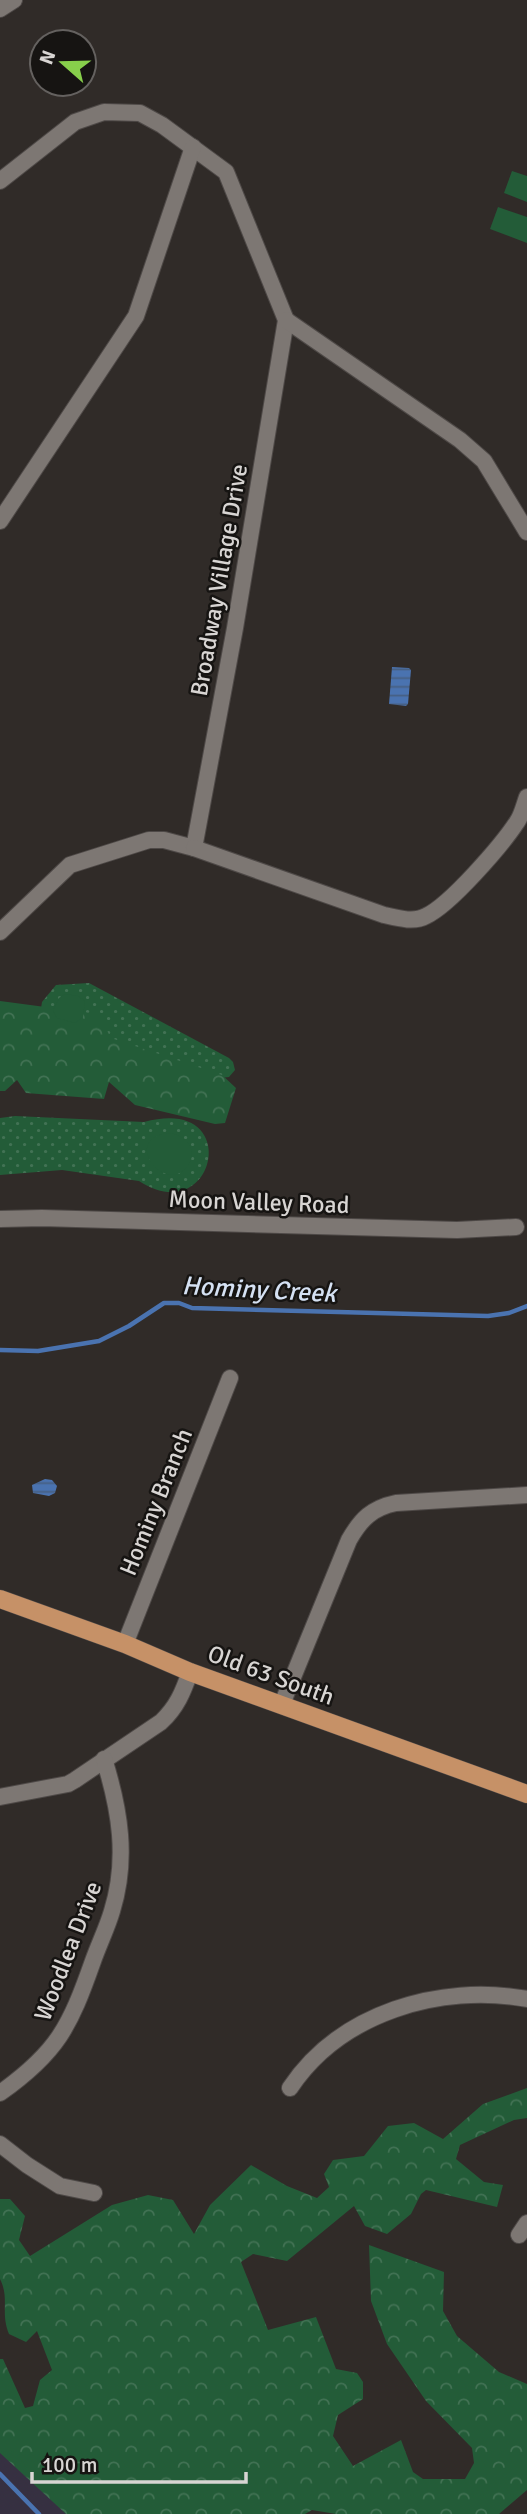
<svg xmlns="http://www.w3.org/2000/svg" width="527" height="2514" font-family="Signika,sans-serif">
<style>
.education{fill:#363041}
.grass{fill:url(#grass-dots)}
.forest{fill:url(#forest-crowns)}
.garden{fill:#235c38}
.water{fill:url(#water-rules)}
.lines{fill:none;stroke-linecap:round;stroke-linejoin:round}
.stream{stroke:#4a73b0;stroke-width:4.5}
.minor-casing{stroke:#4e4947;stroke-width:18}
.major-casing{stroke:#4e4947;stroke-width:19}
.minor{stroke:#7d7773;stroke-width:16}
.major{stroke:#c69167;stroke-width:18}
.labels{text-anchor:middle;stroke-width:5;stroke-linejoin:round;paint-order:stroke}
.street-label{font-size:24px;fill:#d8d5d3;stroke:#161412}
.water-label{font-size:26px;font-style:italic;fill:#d5e1f3;stroke:#161412}
</style>
<defs>
<pattern id="grass-dots" width="8" height="8" patternUnits="userSpaceOnUse" patternTransform="scale(1.75)"><rect width="8" height="8" fill="#235c38"/><path d="M2 2h.1M6 6h.1" fill="none" stroke="#427254" stroke-width="1.8" stroke-linecap="round"/></pattern>
<pattern id="forest-crowns" width="20" height="18" patternUnits="userSpaceOnUse" patternTransform="scale(1.75)"><rect width="20" height="18" fill="#235c38"/><path d="M2 6a3 3 0 1 1 6 0M12 15a3 3 0 1 1 6 0" fill="none" stroke="#427254"/></pattern>
<pattern id="water-rules" width="6" height="5" patternUnits="userSpaceOnUse" patternTransform="scale(1.75)"><rect width="6" height="5" fill="#4a73b0"/><path d="M0 2.5h6" fill="none" stroke="#465f83"/></pattern>
</defs>
<rect width="100%" height="100%" fill="#302b28"/>
<path class="education" d="M 0,2417 L 134,2514 L 0,2514 Z"/>
<g class="grass">
<path d="M 89,983 L 229,1058 L 233,1062 L 235,1070 L 229,1077 L 220,1078 L 40,1015 L 42,1002 L 56,985 Z"/>
<path d="M 15,1116 L 144,1122 C 245,1094 216,1231 139,1181 L 62,1170 L 0,1175 L 0,1118 Z"/>
</g>
<g class="forest">
<path d="M 0,1001 L 98,1014 L 111,1038 L 222,1075 L 236,1088 L 225,1123 L 215,1124 L 135,1105 L 109,1082 L 104,1099 L 26,1093 L 17,1080 L 5,1091 L 0,1091 Z"/>
<path d="M 527,2088 L 527,2118 L 514,2120 L 460,2145 L 456,2159 L 484,2182 L 503,2185 L 497,2207 L 426,2190 L 421,2194 L 411,2214 L 387,2234 L 365,2226 L 354,2206 L 287,2261 L 253,2254 L 241,2262 L 268,2330 L 316,2317 L 336,2369 L 357,2373 L 363,2382 L 363,2399 L 338,2415 L 333,2436 L 353,2466 L 401,2440 L 413,2472 L 423,2479 L 465,2479 L 474,2463 L 472,2448 L 426,2401 L 387,2344 L 371,2301 L 369,2245 L 444,2272 L 443,2311 L 457,2336 L 499,2372 L 527,2384 L 527,2490 L 499,2514 L 336,2514 L 312,2510 L 305,2514 L 66,2514 L 0,2453 L 0,2359 L 3,2359 L 25,2408 L 33,2406 L 40,2380 L 52,2370 L 37,2331 L 26,2342 L 9,2334 C 0,2312 10,2299 0,2279 L 0,2199 L 10,2199 L 25,2216 L 19,2240 L 30,2256 L 112,2205 L 148,2195 L 173,2200 L 194,2234 L 210,2205 L 251,2165 L 287,2186 L 317,2198 L 329,2187 L 324,2174 L 333,2160 L 364,2156 L 388,2126 L 414,2123 L 443,2139 L 483,2104 Z"/>
</g>
<g class="garden">
<path d="M 512,171 L 527,176 L 527,202 L 504,193 Z"/>
<path d="M 498,207 L 527,217 L 527,243 L 490,229 Z"/>
<path d="M 65,994 L 78,996 L 85,1001 L 83,1017 L 75,1023 L 57,1018 L 53,1011 L 59,998 Z"/>
<path d="M 170,1133 C 187,1136 200,1152 186,1168 C 163,1194 120,1137 170,1133 Z"/>
</g>
<g class="water">
<path d="M 392,667 L 409,668 L 411,670 L 408,704 L 406,706 L 389,704 Z"/>
<path d="M 45,1479 L 52,1480 L 57,1486 L 55,1493 L 49,1496 L 33,1493 L 32,1485 Z"/>
</g>
<g class="lines">
<g class="stream">
<path d="M 0,1350 L 38,1351 L 99,1341 L 129,1326 L 164,1303 L 179,1303 L 192,1308 L 488,1316 L 509,1313 L 527,1306"/>
<path d="M 0,2474 L 39,2514"/>
</g>
<defs>
<g id="minor">
<path d="M 0,9 L 14,0"/>
<path d="M 0,181 L 75,122 L 104,112 L 140,113 L 162,125 L 226,172 L 286,320 L 235,628 L 194,848 L 164,840 L 149,840 L 70,865 L 0,932"/>
<path d="M 286,320 L 460,440 L 484,461 L 527,532"/>
<path d="M 0,521 L 136,316 L 193,147"/>
<path d="M 194,848 L 384,915 C 397,918 414,923 426,916 C 450,905 502,845 517,822 C 522,815 524,805 527,797"/>
<path d="M 0,1219 L 42,1218 L 457,1230 L 516,1227"/>
<path d="M 125,1644 L 230,1378"/>
<path d="M 282,1704 L 349,1540 C 361,1519 372,1508 396,1503 L 527,1495"/>
<path d="M 0,1797 L 68,1784 L 75,1780 L 161,1722 C 177,1707 183,1692 190,1672"/>
<path d="M 290,2088 C 340,2013 440,1983 527,1999"/>
<path d="M 0,2093 C 58,2052 70,2026 93,1961 C 99,1944 107,1928 112,1911 C 128,1859 120,1810 104,1759"/>
<path d="M 0,2144 L 27,2165 L 60,2186 L 94,2193"/>
<path d="M 519,2235 L 527,2223"/>
</g>
<path id="major" d="M 0,1599 L 125,1644 L 190,1672 L 527,1794"/>
</defs>
<use href="#minor" class="minor-casing"/>
<use href="#major" class="major-casing"/>
<use href="#minor" class="minor"/>
<use href="#major" class="major"/>
</g>
<g class="labels">
<g class="street-label">
<text transform="translate(219 580) rotate(-80)" y="8">Broadway Village Drive</text>
<text transform="translate(259 1202) rotate(2)" y="8">Moon Valley Road</text>
<text transform="translate(156 1502) rotate(-68)" y="8">Hominy Branch</text>
<text transform="translate(271 1675) rotate(20)" y="8">Old 63 South</text>
<text transform="translate(68 1951) rotate(-69)" y="8">Woodlea Drive</text>
</g>
<g class="water-label">
<text transform="translate(259 1289) rotate(3)" y="9">Hominy Creek</text>
</g>
</g>
<g transform="translate(63 63) rotate(290)"><circle r="33" fill="#161412" stroke="#64615f" stroke-width="2"/>
<path d="M0-5L12 26L0 18L-12 26Z" fill="#87cf4b"/>
<text y="-10" font-size="19" font-weight="bold" text-anchor="middle" fill="#d8d5d3">N</text>
</g>
<path d="M32 2472v10h214v-10" fill="none" stroke="#d8d5d3" stroke-width="3.5"/>
<text x="42" y="2472" font-size="21" fill="#d8d5d3" stroke="#161412" stroke-width="5" paint-order="stroke">100 m</text>
</svg>
